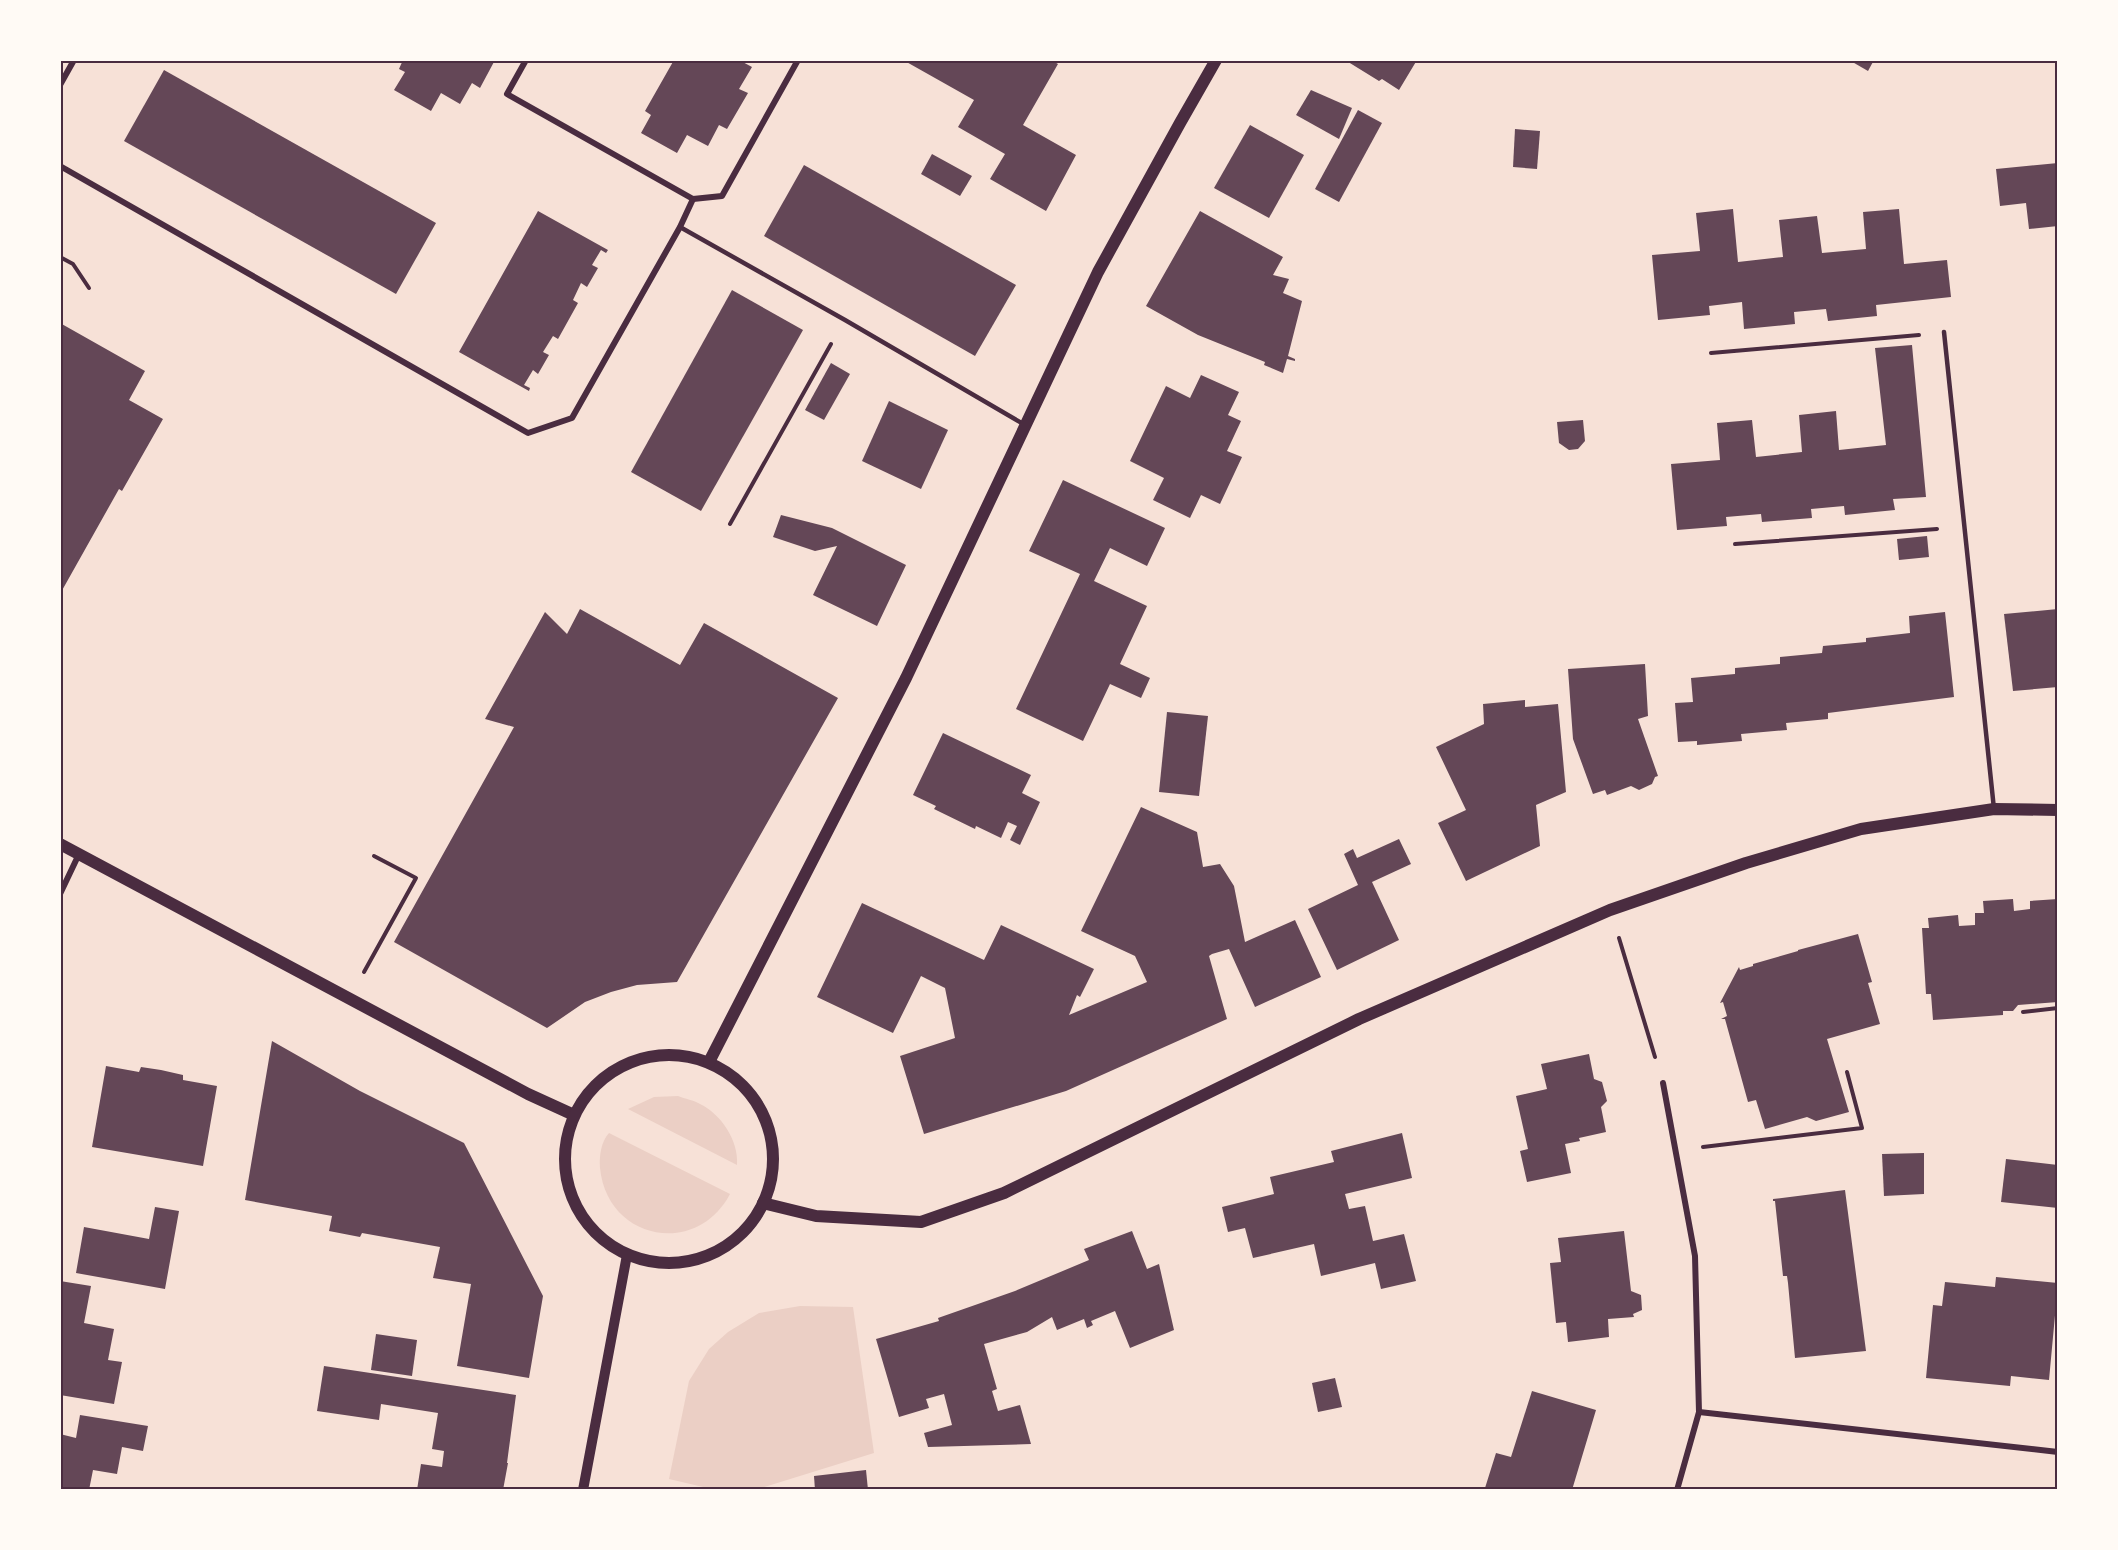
<svg xmlns="http://www.w3.org/2000/svg" width="2118" height="1550" font-family="'Sofia Sans Condensed',sans-serif">
<style>
.green{fill:#ebcfc5}
.building{fill:#644757}
.lines{fill:none;stroke-linecap:round;stroke-linejoin:round}
.path{stroke:#4a2c40;stroke-width:4}
.service{stroke:#4a2c40;stroke-width:4.5}
.minor{stroke:#4a2c40;stroke-width:6}
.tertiary{stroke:#4a2c40;stroke-width:10}
.secondary{stroke:#4a2c40;stroke-width:12}
.neatline{fill:none;stroke:#4a2c40;stroke-width:2}
</style>
<rect width="100%" height="100%" fill="#f7e1d7"/>
<g class="green">
<path d="M 678,1096 C 685,1099 694,1100 700,1104 C 721,1114 739,1141 737,1165 L 628,1109 L 654,1097 Z"/>
<path d="M 609,1133 L 730,1194 C 696,1258 607,1240 600,1168 C 599,1156 601,1142 609,1133 Z"/>
<path d="M 800,1306 L 853,1307 L 874,1453 L 755,1490 L 716,1490 L 669,1479 L 689,1381 L 709,1349 L 728,1332 L 759,1313 Z"/>
</g>
<g class="building">
<path d="M 403,60 L 495,60 L 480,88 L 472,83 L 460,104 L 441,93 L 431,111 L 394,90 L 405,72 L 399,69 Z"/>
<path d="M 674,60 L 739,60 L 752,67 L 739,89 L 748,93 L 727,129 L 719,125 L 708,146 L 687,135 L 677,153 L 641,133 L 651,115 L 645,111 Z"/>
<path d="M 903,60 L 1051,60 L 1058,64 L 1023,125 L 1076,155 L 1046,211 L 990,179 L 1005,154 L 958,127 L 974,100 Z"/>
<path d="M 1345,60 L 1417,60 L 1399,90 L 1382,79 L 1379,81 Z"/>
<path d="M 1849,60 L 1874,60 L 1868,71 Z"/>
<path d="M 164,70 L 436,223 L 396,294 L 124,141 Z"/>
<path d="M 1311,90 L 1352,108 L 1339,139 L 1296,115 Z"/>
<path d="M 1358,110 L 1382,123 L 1339,202 L 1315,189 Z"/>
<path d="M 1250,125 L 1304,155 L 1269,218 L 1214,188 Z"/>
<path d="M 1515,129 L 1540,131 L 1537,169 L 1513,167 Z"/>
<path d="M 932,154 L 972,176 L 960,196 L 921,174 Z"/>
<path d="M 2058,163 L 2058,226 L 2029,229 L 2026,203 L 2000,206 L 1996,169 Z"/>
<path d="M 804,165 L 1016,285 L 975,356 L 764,236 Z"/>
<path d="M 1733,209 L 1738,262 L 1783,257 L 1779,220 L 1817,216 L 1822,253 L 1866,249 L 1863,212 L 1899,209 L 1904,264 L 1947,260 L 1951,297 L 1876,305 L 1877,316 L 1828,321 L 1826,309 L 1794,312 L 1795,324 L 1744,329 L 1742,302 L 1709,306 L 1710,315 L 1658,320 L 1652,255 L 1700,251 L 1696,213 Z"/>
<path d="M 538,211 L 608,250 L 606,253 L 601,250 L 592,265 L 598,268 L 587,287 L 581,283 L 573,300 L 578,303 L 558,339 L 553,336 L 543,352 L 549,355 L 538,374 L 533,370 L 524,385 L 530,388 L 529,391 L 459,352 Z"/>
<path d="M 1200,211 L 1283,257 L 1273,275 L 1289,279 L 1283,293 L 1302,301 L 1288,356 L 1295,359 L 1295,361 L 1287,359 L 1283,373 L 1264,365 L 1265,362 L 1198,335 L 1146,306 Z"/>
<path d="M 732,290 L 803,330 L 701,511 L 631,472 Z"/>
<path d="M 60,323 L 145,371 L 129,400 L 163,419 L 122,491 L 119,489 L 60,594 Z"/>
<path d="M 1912,345 L 1926,497 L 1893,499 L 1895,510 L 1845,515 L 1844,506 L 1811,509 L 1812,518 L 1762,522 L 1761,514 L 1726,517 L 1727,526 L 1677,530 L 1671,464 L 1720,460 L 1717,423 L 1752,420 L 1756,457 L 1802,452 L 1799,415 L 1836,411 L 1839,450 L 1886,445 L 1875,348 Z"/>
<path d="M 831,363 L 850,374 L 824,420 L 805,410 Z"/>
<path d="M 1201,375 L 1239,392 L 1228,415 L 1241,421 L 1227,451 L 1242,457 L 1220,504 L 1201,495 L 1190,518 L 1153,500 L 1164,478 L 1130,461 L 1166,386 L 1190,398 Z"/>
<path d="M 889,401 L 948,430 L 921,489 L 862,461 Z"/>
<path d="M 1583,420 L 1585,441 L 1578,449 L 1569,450 L 1559,443 L 1557,422 Z"/>
<path d="M 1063,480 L 1165,528 L 1147,566 L 1110,548 L 1094,581 L 1147,606 L 1120,664 L 1150,678 L 1141,698 L 1110,684 L 1083,741 L 1016,709 L 1080,574 L 1029,551 Z"/>
<path d="M 781,515 L 832,528 L 906,565 L 877,626 L 813,595 L 837,546 L 815,551 L 773,537 Z"/>
<path d="M 1927,536 L 1929,557 L 1899,560 L 1897,539 Z"/>
<path d="M 580,609 L 680,665 L 704,623 L 838,698 L 677,982 L 637,985 L 611,992 L 585,1002 L 547,1028 L 394,942 L 514,727 L 485,719 L 545,612 L 567,634 Z"/>
<path d="M 2058,609 L 2058,687 L 2013,691 L 2004,614 Z"/>
<path d="M 1945,612 L 1954,697 L 1828,713 L 1828,719 L 1786,723 L 1787,730 L 1741,734 L 1742,741 L 1697,745 L 1697,741 L 1678,742 L 1675,703 L 1693,702 L 1691,678 L 1735,674 L 1735,668 L 1780,664 L 1780,657 L 1822,653 L 1823,646 L 1866,642 L 1866,638 L 1910,633 L 1909,616 Z"/>
<path d="M 1645,664 L 1648,716 L 1638,719 L 1658,776 L 1655,777 L 1652,784 L 1639,790 L 1631,786 L 1607,795 L 1605,790 L 1593,794 L 1573,739 L 1568,669 Z"/>
<path d="M 1525,700 L 1525,707 L 1558,704 L 1566,792 L 1536,805 L 1540,846 L 1466,881 L 1438,823 L 1466,810 L 1436,747 L 1484,724 L 1483,704 Z"/>
<path d="M 1167,712 L 1208,716 L 1199,796 L 1159,792 Z"/>
<path d="M 943,733 L 1031,775 L 1022,793 L 1040,802 L 1020,845 L 1010,840 L 1017,826 L 1008,822 L 1001,838 L 976,826 L 975,829 L 934,809 L 936,806 L 913,795 Z"/>
<path d="M 1141,807 L 1197,832 L 1203,867 L 1220,864 L 1234,886 L 1245,942 L 1295,920 L 1321,977 L 1255,1007 L 1229,949 L 1212,954 L 1209,956 L 1227,1019 L 1066,1091 L 924,1134 L 900,1056 L 955,1038 L 945,988 L 921,976 L 893,1033 L 817,997 L 862,903 L 984,960 L 1001,925 L 1094,969 L 1080,997 L 1077,995 L 1069,1015 L 1147,982 L 1135,956 L 1081,931 Z"/>
<path d="M 1399,839 L 1411,864 L 1372,882 L 1399,940 L 1337,970 L 1308,909 L 1358,885 L 1344,854 L 1353,849 L 1357,858 Z"/>
<path d="M 2013,899 L 2014,911 L 2030,909 L 2030,901 L 2058,899 L 2058,1002 L 2018,1005 L 2013,1011 L 2003,1011 L 2003,1015 L 1933,1020 L 1931,994 L 1926,994 L 1922,928 L 1929,928 L 1928,918 L 1958,915 L 1959,926 L 1975,925 L 1975,913 L 1984,913 L 1983,901 Z"/>
<path d="M 1858,934 L 1872,982 L 1868,983 L 1880,1024 L 1827,1039 L 1849,1112 L 1816,1121 L 1807,1117 L 1765,1129 L 1756,1100 L 1748,1102 L 1725,1019 L 1721,1019 L 1727,1016 L 1723,1002 L 1720,1003 L 1739,967 L 1740,970 L 1753,966 L 1753,964 L 1798,951 L 1798,950 Z"/>
<path d="M 272,1041 L 360,1091 L 464,1143 L 543,1296 L 529,1378 L 457,1366 L 471,1284 L 433,1278 L 440,1247 L 362,1233 L 360,1237 L 329,1231 L 332,1216 L 245,1200 Z"/>
<path d="M 1589,1054 L 1594,1079 L 1602,1082 L 1607,1101 L 1601,1107 L 1606,1132 L 1579,1138 L 1580,1141 L 1565,1144 L 1571,1173 L 1527,1182 L 1520,1151 L 1528,1149 L 1516,1096 L 1547,1089 L 1541,1064 Z"/>
<path d="M 106,1066 L 139,1072 L 141,1067 L 161,1070 L 183,1075 L 183,1080 L 217,1086 L 203,1166 L 92,1147 Z"/>
<path d="M 1402,1133 L 1412,1178 L 1345,1194 L 1349,1209 L 1365,1206 L 1373,1241 L 1404,1234 L 1416,1281 L 1381,1289 L 1375,1263 L 1321,1276 L 1314,1244 L 1253,1258 L 1245,1228 L 1228,1232 L 1222,1207 L 1274,1194 L 1270,1177 L 1334,1162 L 1331,1151 Z"/>
<path d="M 1924,1153 L 1924,1194 L 1884,1196 L 1882,1154 Z"/>
<path d="M 2006,1159 L 2058,1165 L 2058,1208 L 2001,1202 Z"/>
<path d="M 1845,1190 L 1866,1351 L 1795,1358 L 1788,1283 L 1787,1276 L 1783,1276 L 1775,1201 L 1773,1201 L 1773,1199 Z"/>
<path d="M 155,1207 L 179,1211 L 165,1289 L 76,1273 L 84,1227 L 149,1239 Z"/>
<path d="M 1132,1231 L 1147,1269 L 1159,1264 L 1174,1330 L 1130,1348 L 1115,1311 L 1091,1321 L 1093,1325 L 1087,1328 L 1084,1319 L 1057,1330 L 1052,1317 L 1027,1332 L 984,1344 L 997,1389 L 992,1391 L 998,1411 L 1020,1405 L 1031,1444 L 928,1447 L 924,1433 L 952,1425 L 944,1394 L 926,1399 L 929,1408 L 899,1417 L 876,1339 L 939,1321 L 938,1318 L 1015,1291 L 1089,1260 L 1084,1249 Z"/>
<path d="M 1624,1231 L 1631,1291 L 1641,1295 L 1642,1310 L 1633,1314 L 1634,1317 L 1608,1319 L 1609,1337 L 1568,1342 L 1566,1322 L 1556,1323 L 1550,1263 L 1561,1262 L 1558,1238 Z"/>
<path d="M 1996,1277 L 2058,1283 L 2049,1380 L 2011,1376 L 2010,1386 L 1926,1378 L 1933,1305 L 1942,1306 L 1945,1282 L 1995,1287 Z"/>
<path d="M 60,1281 L 91,1286 L 84,1323 L 114,1329 L 108,1360 L 122,1362 L 114,1404 L 60,1395 Z"/>
<path d="M 376,1334 L 417,1340 L 412,1376 L 371,1370 Z"/>
<path d="M 324,1366 L 516,1395 L 507,1463 L 508,1463 L 503,1490 L 417,1490 L 421,1464 L 442,1467 L 444,1451 L 432,1449 L 438,1413 L 381,1404 L 379,1420 L 317,1411 Z"/>
<path d="M 1335,1378 L 1342,1407 L 1318,1412 L 1312,1383 Z"/>
<path d="M 1532,1391 L 1596,1410 L 1572,1490 L 1492,1490 L 1485,1488 L 1496,1453 L 1511,1457 Z"/>
<path d="M 80,1415 L 148,1426 L 143,1451 L 122,1447 L 117,1474 L 93,1470 L 89,1490 L 60,1490 L 60,1434 L 76,1438 Z"/>
<path d="M 866,1470 L 868,1490 L 815,1490 L 814,1476 Z"/>
</g>
<g class="lines">
<g class="path">
<path d="M 60,257 L 73,264 L 89,288"/>
<path d="M 1711,353 L 1919,335"/>
<path d="M 730,524 L 831,344"/>
<path d="M 1735,544 L 1937,529"/>
<path d="M 1619,938 L 1655,1057"/>
<path d="M 364,972 L 416,878 L 374,856"/>
<path d="M 2023,1012 L 2058,1008"/>
<path d="M 1703,1147 L 1862,1128 L 1847,1072"/>
</g>
<g class="service">
<path d="M 680,227 L 845,320 L 1025,425"/>
<path d="M 1944,332 L 1994,809"/>
</g>
<g class="minor">
<path d="M 526,60 L 507,94 L 693,199 L 722,196 L 798,60"/>
<path d="M 60,85 L 74,60"/>
<path d="M 60,166 L 528,433 L 572,418 L 680,227 L 693,199"/>
<path d="M 60,894 L 79,854"/>
<path d="M 1663,1083 L 1695,1256 L 1699,1412 L 1677,1490"/>
<path d="M 1699,1412 L 2058,1452"/>
</g>
<path class="tertiary" d="M 583,1490 L 627,1255"/>
<g class="secondary">
<path d="M 60,844 L 528,1094 L 574,1115"/>
<circle cx="669" cy="1159" r="104"/>
<path d="M 709,1062 L 906,678 L 1098,272 L 1180,123 L 1216,60"/>
<path d="M 763,1203 L 816,1216 L 921,1222 L 1004,1193 L 1359,1019 L 1610,910 L 1746,863 L 1861,829 L 1994,809 L 2058,810"/>
</g>
</g>
<rect width="2118" height="1550" fill="none" stroke="#fffaf5" stroke-width="123"/>
<rect x="62" y="62" width="1994" height="1426" class="neatline"/>
</svg>
